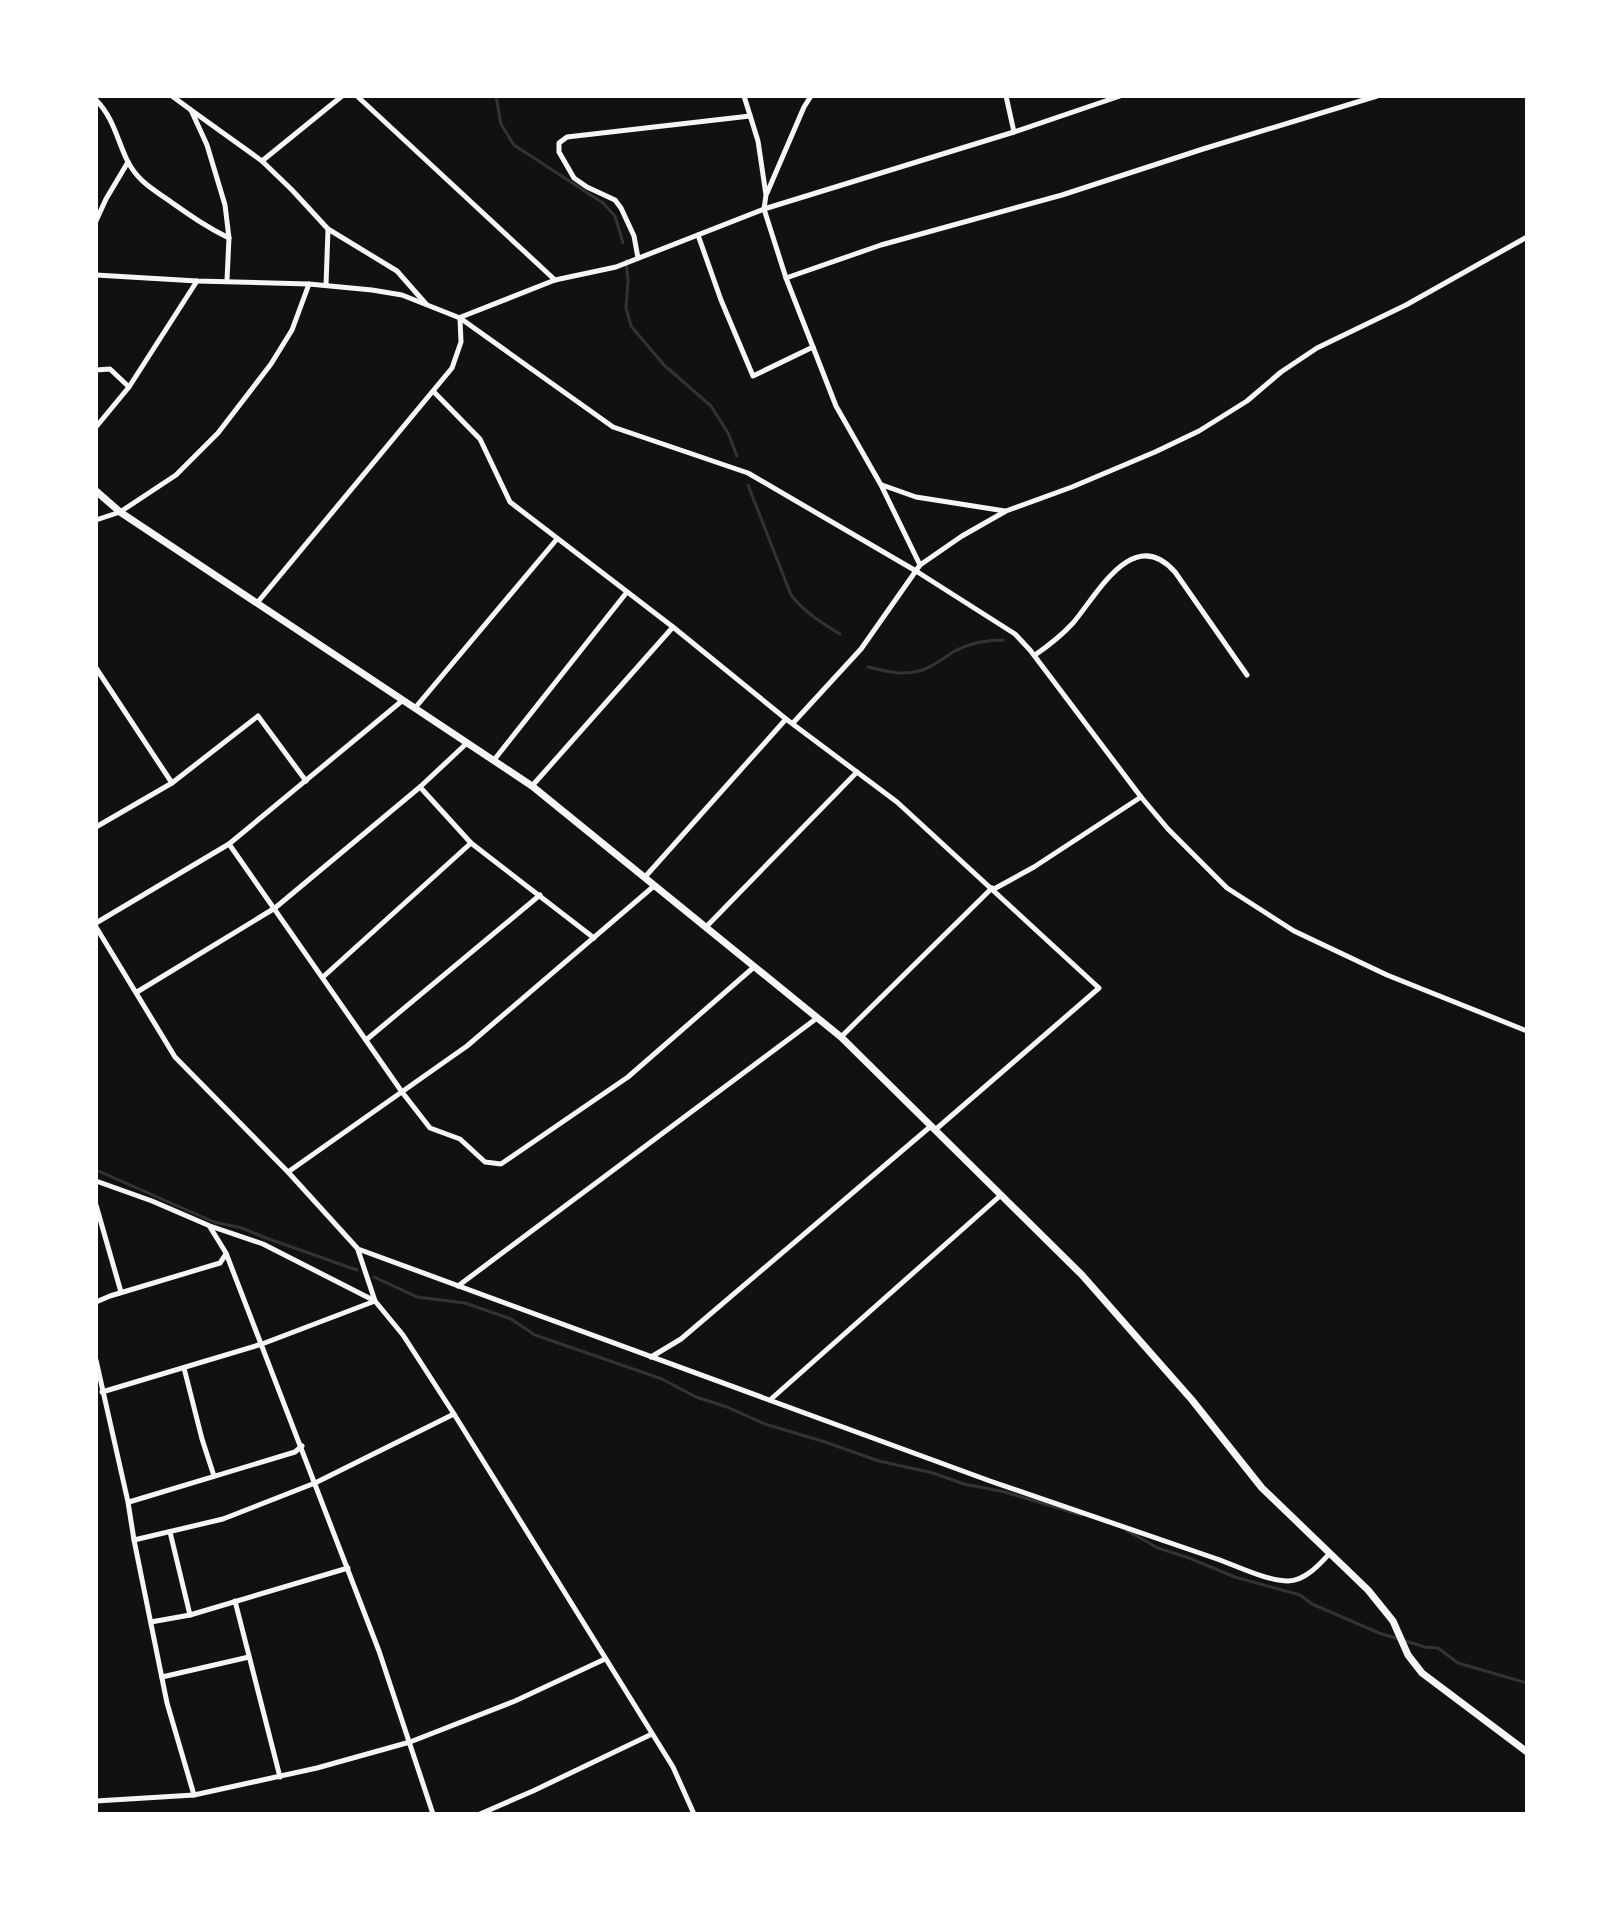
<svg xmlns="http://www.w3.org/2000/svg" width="1623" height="1910" font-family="'DM Sans',sans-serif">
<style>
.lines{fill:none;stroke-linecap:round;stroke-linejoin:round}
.stream{stroke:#333;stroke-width:3}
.minor{stroke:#f5f5f5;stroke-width:5}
.tertiary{stroke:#f5f5f5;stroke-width:7}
</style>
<rect width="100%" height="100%" fill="#111"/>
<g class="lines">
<g class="stream">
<path d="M 496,96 L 501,124 L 514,145 L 603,203 L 615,216 L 623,243"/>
<path d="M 626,260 L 628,281 L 626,308 L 631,326 L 664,365 L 711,406 L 728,433 L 737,456"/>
<path d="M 748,485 L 791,595 C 804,612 822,623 840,634"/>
<path d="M 868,667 C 885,671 901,676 919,671 C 932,668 942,659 953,652 C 969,643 985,640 1003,640"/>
<path d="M 96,1170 L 214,1222 L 242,1228 L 266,1238 L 357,1270"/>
<path d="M 374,1277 L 417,1297 L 465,1303 L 511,1319 L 535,1335 L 662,1379 L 696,1397 L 727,1407 L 765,1424 L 822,1441 L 879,1461 L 933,1473 L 964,1484 L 1005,1492 L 1081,1515"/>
<path d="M 1126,1530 L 1158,1548 L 1189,1558 L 1235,1577 L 1300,1595 L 1312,1604 L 1379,1633 L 1425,1647 L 1438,1648 L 1458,1663 L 1527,1683"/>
</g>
<g class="minor">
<path d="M 172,96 L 191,110 L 207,145 L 225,205 L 229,238 L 227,280"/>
<path d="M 357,96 L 555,280"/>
<path d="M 744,96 L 758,141 L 766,195 L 764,209 L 786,278 L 836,406 L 881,485 L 920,565"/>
<path d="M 1006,96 L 1014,132"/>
<path d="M 96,100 C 113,117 117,139 127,160 C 138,182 153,189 171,202 C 191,216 208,228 229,238"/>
<path d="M 191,110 L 262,161 L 292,190 L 328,229 L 397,271 L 426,304"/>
<path d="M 262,161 L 342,96"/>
<path d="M 767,193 L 804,107 L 811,96"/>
<path d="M 96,221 L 106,199 L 128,162"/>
<path d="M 698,235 L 721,300 L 753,376 L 813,347"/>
<path d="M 638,258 L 634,236 L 621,208 L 615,200 L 587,187 L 574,178 L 559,152 L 559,143 L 567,137 L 750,116"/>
<path d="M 96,275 L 197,281 L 309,284 L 372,290 L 402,295 L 460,318 L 613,427 L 748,473 L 916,571 L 1015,634 L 1030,650 L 1141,797 L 1168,829 L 1227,888 L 1294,931 L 1387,975 L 1527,1031"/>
<path d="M 786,278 L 881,245 L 1062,195 L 1203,149 L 1377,96"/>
<path d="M 326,285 L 328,230"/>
<path d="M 461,317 L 555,280 L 616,267 L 764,209 L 1014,132 L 1120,96"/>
<path d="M 96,370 L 110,369 L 129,387"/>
<path d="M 434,392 L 480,439 L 510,502 L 673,627 L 786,719 L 897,802 L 1099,988 L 935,1130"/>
<path d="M 96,427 L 129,387 L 197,281"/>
<path d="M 882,485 L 916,497 L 1005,511"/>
<path d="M 96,520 L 120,512 L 176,475 L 218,433 L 271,364 L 292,330 L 309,284"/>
<path d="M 257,603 L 452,368 L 461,342 L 460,319"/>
<path d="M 1035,655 C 1048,646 1062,635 1073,623 C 1097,595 1133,524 1175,572 L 1247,675"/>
<path d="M 96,668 L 172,783"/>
<path d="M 415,708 L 557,539"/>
<path d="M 793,723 L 861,649 L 920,565 L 962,536 L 1006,511 L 1072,487 L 1155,452 L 1199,431 L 1247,401 L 1281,372 L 1317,348 L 1406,305 L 1527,237"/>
<path d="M 494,760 L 627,592"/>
<path d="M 532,786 L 673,627"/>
<path d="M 420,787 L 471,843 L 594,938"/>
<path d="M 96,827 L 172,783 L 258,716 L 306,781"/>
<path d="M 229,844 L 402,1092 L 430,1128 L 460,1139 L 485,1162 L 501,1164 L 628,1077 L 754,967"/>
<path d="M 645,877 L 786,719"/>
<path d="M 994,889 L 1034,867 L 1141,797"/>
<path d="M 96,923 L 229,844 L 403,700"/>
<path d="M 96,927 L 175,1057 L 288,1172 L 358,1249 L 990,1481 L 1220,1560 C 1239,1567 1268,1581 1288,1581 C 1305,1581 1320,1564 1330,1553"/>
<path d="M 706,927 L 857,772"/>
<path d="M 323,977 L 471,843"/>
<path d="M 137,992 L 275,908 L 420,787 L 467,743"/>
<path d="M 841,1037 L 992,888"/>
<path d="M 366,1040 L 540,895"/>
<path d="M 288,1172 L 467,1046 L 654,886"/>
<path d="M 96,1181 L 152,1201 L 210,1226 L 263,1244 L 375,1301 L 403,1335 L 454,1414 L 673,1767 L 694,1814"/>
<path d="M 96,1205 L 121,1292"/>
<path d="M 210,1227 L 226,1253 L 379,1651 L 433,1814"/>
<path d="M 458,1286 L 817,1018"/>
<path d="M 96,1302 L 110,1296 L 220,1263 L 226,1254"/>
<path d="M 651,1357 L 681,1339 L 931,1126"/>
<path d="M 96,1360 L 128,1502 L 134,1540 L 167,1703 L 194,1795"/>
<path d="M 184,1368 L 202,1439 L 214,1476"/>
<path d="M 102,1392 L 262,1344 L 375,1301 L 358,1250"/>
<path d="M 770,1400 L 1001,1195"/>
<path d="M 129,1502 L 295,1452 L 302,1446"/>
<path d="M 170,1532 L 190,1615"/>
<path d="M 134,1540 L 223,1519 L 315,1483 L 454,1414"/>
<path d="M 235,1601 L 280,1777"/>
<path d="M 151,1622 L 190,1615 L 348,1568"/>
<path d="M 162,1677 L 249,1657"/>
<path d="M 96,1801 L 194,1795 L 317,1768 L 410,1742 L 515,1701 L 605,1659"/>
<path d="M 480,1814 L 533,1791 L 652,1734"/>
</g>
<path class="tertiary" d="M 96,491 L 120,512 L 532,786 L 841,1037 L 1082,1275 L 1192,1400 L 1262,1488 L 1368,1590 L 1393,1621 L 1408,1655 L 1422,1673 L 1527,1752"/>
</g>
<rect width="1623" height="1910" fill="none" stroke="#ffffff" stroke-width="196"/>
</svg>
